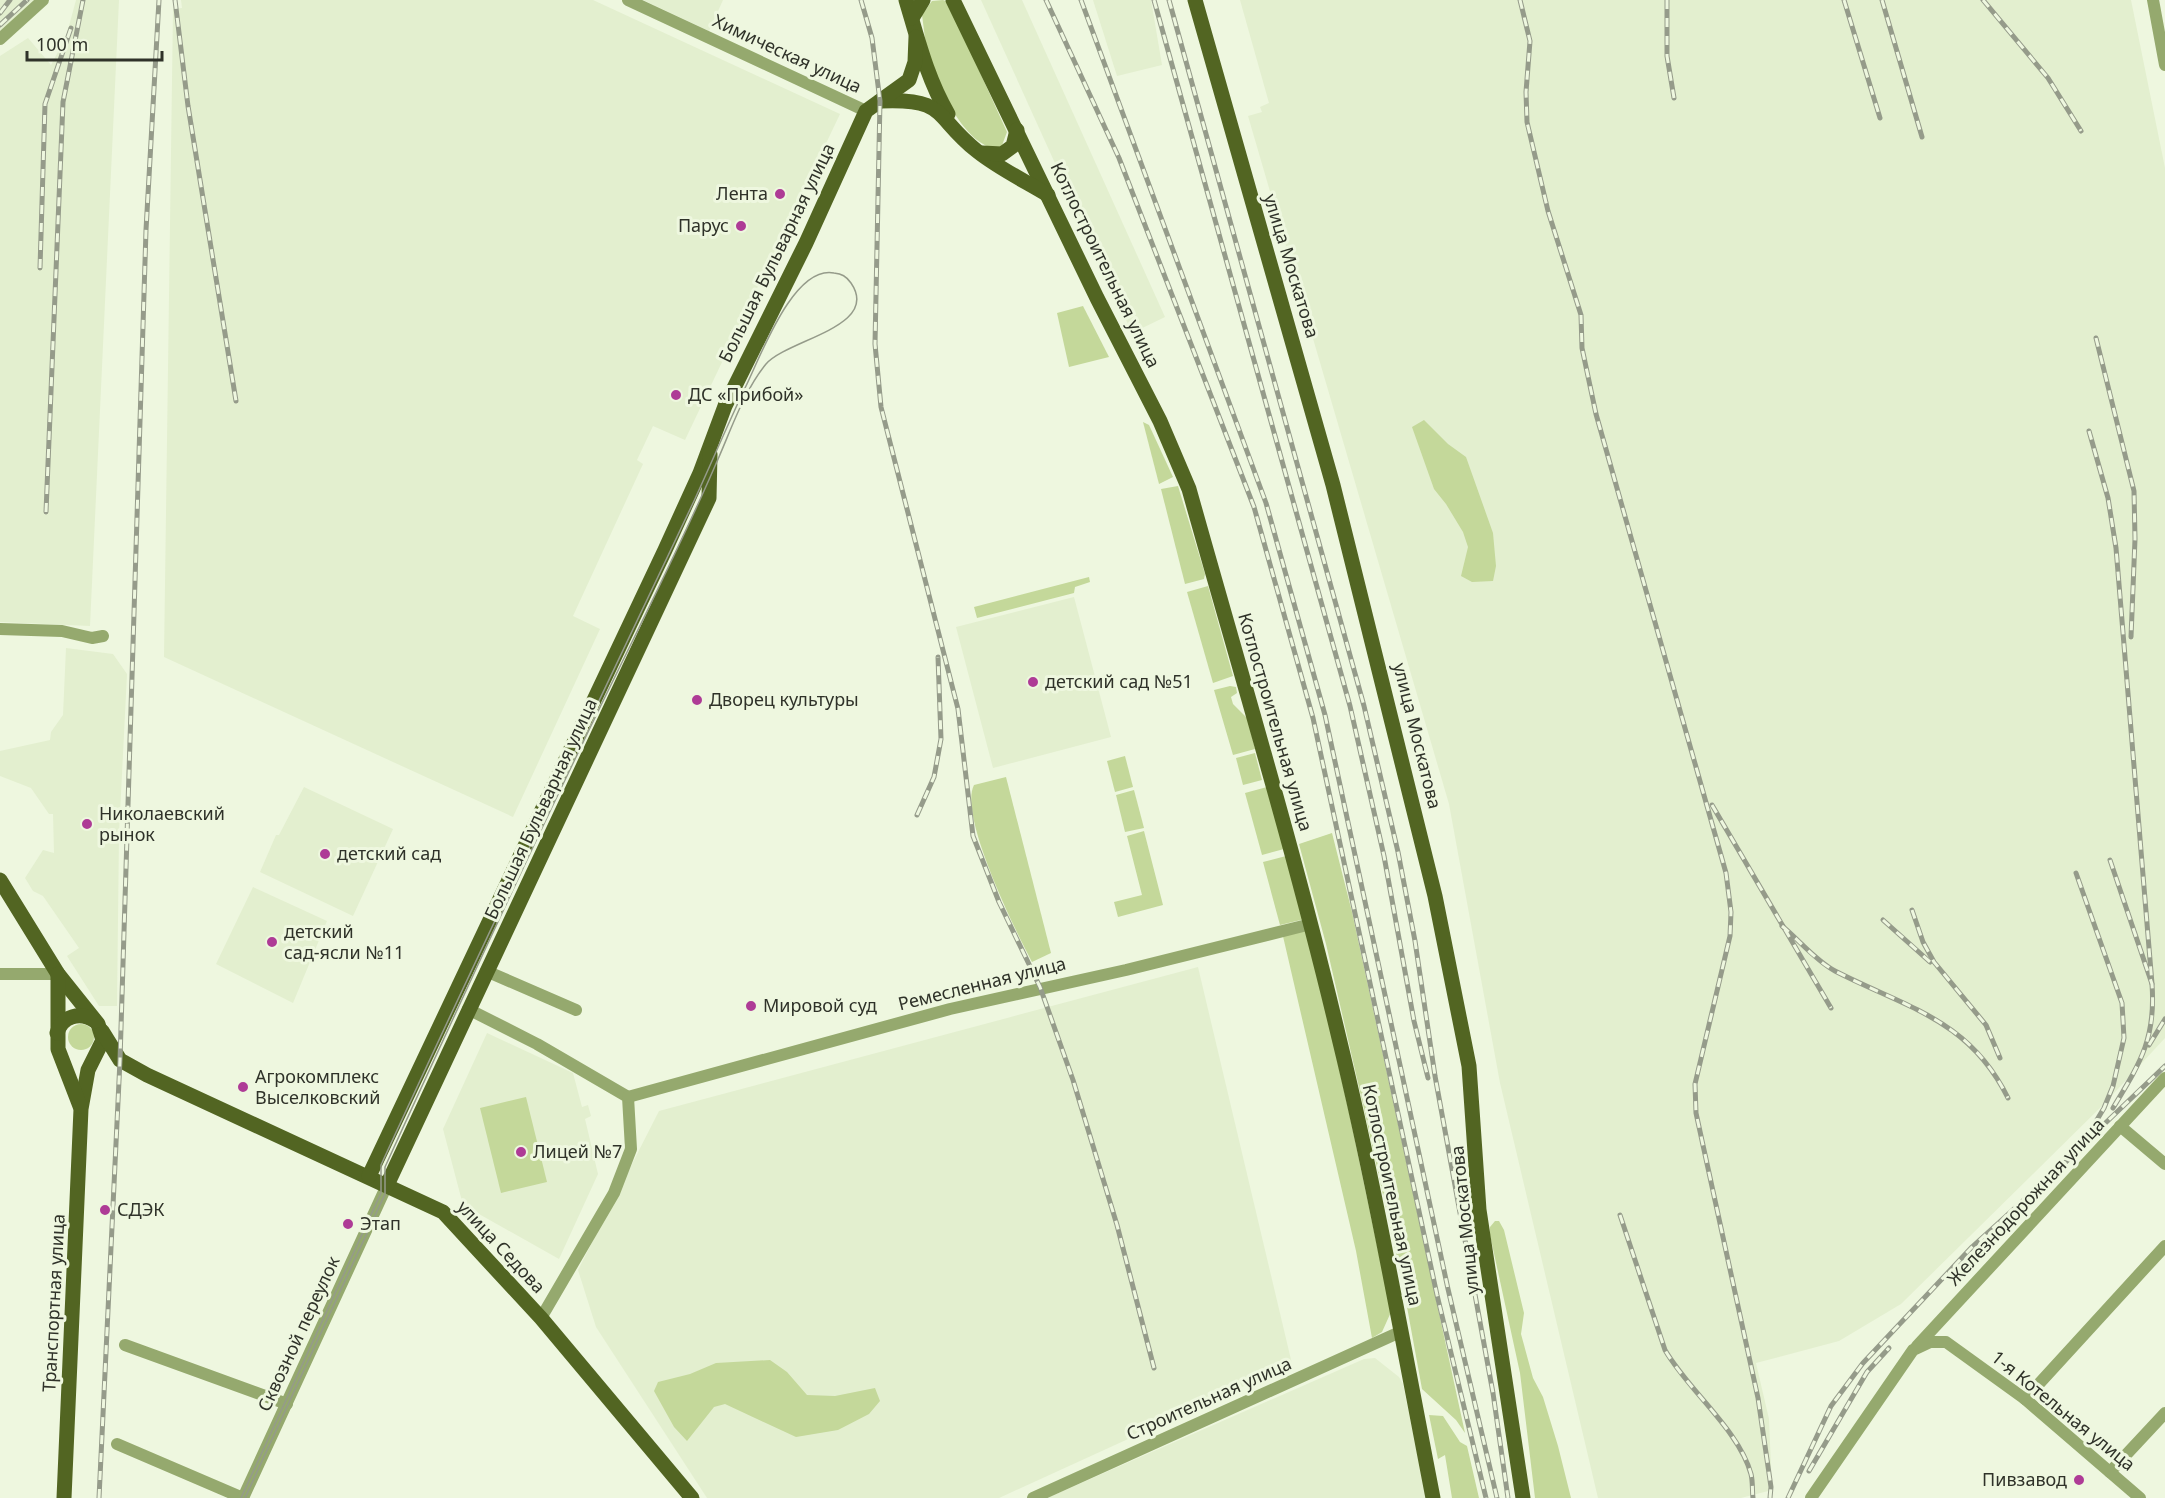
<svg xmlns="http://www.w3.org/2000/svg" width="2165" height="1498" font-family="'Noto Sans',sans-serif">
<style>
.built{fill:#e3efcf}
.green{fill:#c4d89a}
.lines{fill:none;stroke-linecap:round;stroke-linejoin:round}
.minor{stroke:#95a96e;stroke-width:12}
.major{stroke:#526522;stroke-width:15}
.tram{stroke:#959b8a;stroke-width:1.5}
.rail-casing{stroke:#959b8a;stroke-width:5}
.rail{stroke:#eef7df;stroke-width:3;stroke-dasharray:9;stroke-linecap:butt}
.poi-dot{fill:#ae3b96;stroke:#eef7df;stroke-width:2}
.labels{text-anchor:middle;stroke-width:6;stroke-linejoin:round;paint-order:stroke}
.street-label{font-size:18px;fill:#2f3229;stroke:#eef7df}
.poi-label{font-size:18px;fill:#2f3229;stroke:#eef7df;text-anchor:start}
</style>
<rect width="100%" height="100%" fill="#eef7df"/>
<g class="built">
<path d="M 0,0 L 37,0 L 0,35 Z"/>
<path d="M 76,0 L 119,0 L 90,626 L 0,622 L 0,56 L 28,38 L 51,65 L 66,37 Z"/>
<path d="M 181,0 L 593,0 L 840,114 L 685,440 L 653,426 L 637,460 L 643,464 L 573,616 L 600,629 L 513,817 L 164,657 L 173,9 L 182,8 Z"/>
<path d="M 643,0 L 723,0 L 709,31 Z"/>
<path d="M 981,0 L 1022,0 L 1165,317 L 1132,333 Z"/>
<path d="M 1093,0 L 1151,0 L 1162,65 L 1117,76 Z"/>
<path d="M 1240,0 L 2131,0 L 2165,168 L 2165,1038 L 2104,1104 L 1901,1304 L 1839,1341 L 1756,1363 L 1769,1419 L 1772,1490 L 1741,1498 L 1598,1498 L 1500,1083 L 1449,804 L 1248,116 L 1262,112 L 1260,107 L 1269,103 Z"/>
<path d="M 1074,597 L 1111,737 L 993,768 L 956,627 Z"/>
<path d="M 66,648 L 113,654 L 127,674 L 119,834 L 117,1006 L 99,1006 L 67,956 L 79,948 L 43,896 L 33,891 L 25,878 L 43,850 L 54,853 L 53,814 L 49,814 L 31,788 L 0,776 L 0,751 L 50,740 L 51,732 L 63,715 Z"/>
<path d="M 304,787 L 393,829 L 353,916 L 260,872 L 276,835 L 279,835 Z"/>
<path d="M 253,887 L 327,921 L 293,1003 L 216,964 Z"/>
<path d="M 1198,967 L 1292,1364 L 999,1498 L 707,1498 L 596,1327 L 578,1270 L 659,1111 Z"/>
<path d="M 487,1033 L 573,1073 L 582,1107 L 588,1105 L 591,1116 L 585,1119 L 598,1174 L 559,1259 L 463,1205 L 443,1129 Z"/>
<path d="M 1375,1358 L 1399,1377 L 1403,1384 L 1426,1498 L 1047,1498 L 1364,1359 Z"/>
</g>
<g class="green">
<path d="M 943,0 L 948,2 L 1007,132 L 1001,148 C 968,153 936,84 929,56 C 925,43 924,29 922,15 L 932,1 Z"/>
<path d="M 1083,306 L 1109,357 L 1069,367 L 1057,313 Z"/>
<path d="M 1424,420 L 1448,444 L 1466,457 L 1493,533 L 1496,566 L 1493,581 L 1472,582 L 1461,576 L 1468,547 L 1463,532 L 1446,504 L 1434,489 L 1412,427 Z"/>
<path d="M 1143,422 L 1149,425 L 1173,477 L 1159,484 Z"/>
<path d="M 1178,486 L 1205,574 L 1204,579 L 1185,584 L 1161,489 Z"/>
<path d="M 1089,577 L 1090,582 L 1075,587 L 1074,593 L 977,618 L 974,607 Z"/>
<path d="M 1208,586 L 1233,676 L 1213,683 L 1187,592 Z"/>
<path d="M 1230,686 L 1236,687 L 1237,693 L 1231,697 L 1233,704 L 1248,719 L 1255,749 L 1233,755 L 1214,690 Z"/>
<path d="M 1255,753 L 1262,780 L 1243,785 L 1236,758 Z"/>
<path d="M 1125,756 L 1133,787 L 1115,792 L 1107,761 Z"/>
<path d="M 1006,777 L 1051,953 L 1032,962 C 1016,932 958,815 974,785 Z"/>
<path d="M 1267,787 L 1284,849 L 1262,855 L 1245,793 Z"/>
<path d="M 1134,790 L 1144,828 L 1125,832 L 1116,795 Z"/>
<path d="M 1144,831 L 1163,905 L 1118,917 L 1114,902 L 1142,895 L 1127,836 Z"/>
<path d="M 1332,833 L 1352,912 L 1465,1433 L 1456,1420 L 1422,1389 L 1403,1285 L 1364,1109 L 1326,944 L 1299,844 Z"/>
<path d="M 1286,856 L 1305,919 L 1280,925 L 1263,862 Z"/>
<path d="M 1307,926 L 1350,1117 L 1391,1312 L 1382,1332 L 1372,1338 L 1356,1251 L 1282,932 Z"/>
<circle cx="81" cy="1037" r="13"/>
<path d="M 526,1097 L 547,1182 L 501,1193 L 480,1108 Z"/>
<path d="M 1495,1221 L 1499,1221 L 1504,1230 L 1524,1313 L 1521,1334 L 1533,1378 L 1543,1397 L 1558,1446 L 1571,1498 L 1535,1498 L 1520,1373 L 1490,1235 L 1490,1227 Z"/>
<path d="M 770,1360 L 787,1372 L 807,1395 L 835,1396 L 875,1388 L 880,1401 L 869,1414 L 838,1430 L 796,1437 L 725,1404 L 714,1407 L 687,1441 L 674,1427 L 654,1391 L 658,1382 L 690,1374 L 716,1363 Z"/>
<path d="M 1429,1415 L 1443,1416 L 1460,1442 L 1467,1446 L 1479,1498 L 1452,1498 L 1445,1455 L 1438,1459 Z"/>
</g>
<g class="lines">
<g class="minor">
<path d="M 628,0 L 866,111"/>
<path d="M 2153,0 L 2165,65"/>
<path d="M 0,39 L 43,0"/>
<path d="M 0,629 L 62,631 L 92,638 L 103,636"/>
<path d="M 486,971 L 576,1010"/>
<path d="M 0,974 L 58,974"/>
<path d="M 468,1009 L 537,1044 L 628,1097 L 631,1149 L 614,1193 L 541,1318"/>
<path d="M 628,1097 L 950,1009 L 1126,970 L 1311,924"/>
<path d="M 2120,1126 L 2165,1164"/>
<path d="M 125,1345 L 287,1404"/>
<path d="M 1917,1346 L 2165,1078"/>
<path d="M 2025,1399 L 2165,1246"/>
<path d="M 117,1444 L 243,1498"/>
<path d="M 2110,1472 L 2165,1413"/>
<path d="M 243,1498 L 387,1185"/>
<path d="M 1033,1498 L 1400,1332"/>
<path d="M 1811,1498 L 1913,1350 L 1930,1342 L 1946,1342 L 2025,1399 L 2140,1498"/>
</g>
<g class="major">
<path d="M 906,0 C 918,40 927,78 948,114"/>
<path d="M 953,0 L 1097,298 L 1160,421 L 1189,489 C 1240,671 1295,853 1339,1038 C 1376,1190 1403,1344 1433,1498"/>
<path d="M 1195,0 L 1333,485 L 1435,896 L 1469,1066 L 1479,1210 L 1523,1498"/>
<path d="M 912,18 L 923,0"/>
<path d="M 880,101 C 948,98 933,116 977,151 C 998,168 1025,181 1048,195"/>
<path d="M 982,153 L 1002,154 L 1013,146 L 1017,130"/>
<path d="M 0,880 L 58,974 L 98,1024 L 103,1040 L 88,1070 L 81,1109 L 64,1498"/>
<path d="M 58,974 L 58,1049 L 80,1106"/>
<path d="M 102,1031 L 120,1060 L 147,1075 L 443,1212 L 541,1318 L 692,1498"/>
<path d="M 57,1033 C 62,1016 80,1011 95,1021"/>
<path d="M 369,1176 L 665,550 L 700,473 L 725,406 L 806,243 L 866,111 L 909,80 L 915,62 L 916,37"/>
<path d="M 387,1185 L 709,498 L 710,454"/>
</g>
<path class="tram" d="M 241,1498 L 381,1193 L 381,1165 C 483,943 589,722 694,501 C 711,464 727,426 745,388 C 760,358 793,265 834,273 C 842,274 846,276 851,283 C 881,327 788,339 766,364 C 743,392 730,433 715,466 C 673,563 623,658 577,755 C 511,891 448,1029 385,1167 L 385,1194 L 245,1498"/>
<defs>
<g id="rail">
<path d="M 175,0 L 188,106 L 236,401"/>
<path d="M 861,0 L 872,38 L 880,101 L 875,344 L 881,407 L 958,709 L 973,836 L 999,902 L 1040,987 L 1073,1080 L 1117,1225 L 1154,1368"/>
<path d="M 1046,0 L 1119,158 L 1254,507 L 1313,718 L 1437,1295 L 1486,1498"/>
<path d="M 1081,0 L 1266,503 L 1325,715 L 1448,1289 L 1497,1498"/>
<path d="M 1154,0 L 1350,706 L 1384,856 L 1414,1021 L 1428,1078"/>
<path d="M 1169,0 L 1364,706 L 1398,852 L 1415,941 L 1435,1076 L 1493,1393 L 1508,1498"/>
<path d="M 1520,0 L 1530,41 L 1526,92 L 1527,122 L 1548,211 L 1581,315 L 1582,348 L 1596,414 L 1726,873 L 1731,912 L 1730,936 L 1695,1084 L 1696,1113 L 1758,1398 L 1771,1487 L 1770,1498"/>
<path d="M 1667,0 L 1667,56 L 1674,98"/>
<path d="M 1844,0 L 1880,118"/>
<path d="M 1882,0 L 1922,137"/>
<path d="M 1983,0 L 2048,78 L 2081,131"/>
<path d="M 0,13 L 10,0"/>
<path d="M 0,25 L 27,0"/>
<path d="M 40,268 L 45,104 L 71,28"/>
<path d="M 2096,338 L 2134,491 L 2135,539 L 2131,637"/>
<path d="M 2089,431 L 2108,498 L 2116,548 L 2152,984"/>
<path d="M 46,512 L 63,102 L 83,0"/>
<path d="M 1712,805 L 1831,1008"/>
<path d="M 917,815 L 934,777 L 941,739 L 938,657"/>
<path d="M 2110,860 L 2152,984 C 2156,1039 2140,1063 2113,1108"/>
<path d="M 1912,910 L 1923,942 L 1934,962 L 1986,1025 L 2000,1058"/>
<path d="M 1883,920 L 1930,962"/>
<path d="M 1782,926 C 1799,940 1816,961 1835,971 C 1907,1008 1969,1019 2008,1098"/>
<path d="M 2149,1045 L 2165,1019"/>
<path d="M 2096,1132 L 2165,1066"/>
<path d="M 1620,1215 L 1665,1350 C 1688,1390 1739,1430 1751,1474 C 1753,1482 1752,1490 1753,1498"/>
<path d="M 1809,1471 L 1867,1372 L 1889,1348"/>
<path d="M 99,1498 L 120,1060 L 146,230 L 159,0"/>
<path d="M 1788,1498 L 1831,1406 L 1863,1363 L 1972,1247 L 2079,1150 L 2104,1108 L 2113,1086 L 2124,1038 L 2122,1003 L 2076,873"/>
</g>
</defs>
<use href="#rail" class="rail-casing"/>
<use href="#rail" class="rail"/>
</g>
<g class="poi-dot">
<circle cx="780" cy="194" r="6"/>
<circle cx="741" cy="226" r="6"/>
<circle cx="676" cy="395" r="6"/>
<circle cx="1033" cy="682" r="6"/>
<circle cx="697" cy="700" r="6"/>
<circle cx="87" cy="824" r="6"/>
<circle cx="325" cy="854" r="6"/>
<circle cx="272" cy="942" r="6"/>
<circle cx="751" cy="1006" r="6"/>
<circle cx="243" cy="1087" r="6"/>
<circle cx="521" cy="1152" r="6"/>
<circle cx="105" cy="1210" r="6"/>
<circle cx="348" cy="1224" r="6"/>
<circle cx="2079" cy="1480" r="6"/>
</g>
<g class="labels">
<g class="street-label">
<text transform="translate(787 54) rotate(25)" y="6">Химическая улица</text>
<text transform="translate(777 253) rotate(-64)" y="6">Большая Бульварная улица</text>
<text transform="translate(1105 265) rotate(64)" y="6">Котлостроительная улица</text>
<text transform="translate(1291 266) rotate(73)" y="6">улица Москатова</text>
<text transform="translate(1275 722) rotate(74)" y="6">Котлостроительная улица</text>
<text transform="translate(1417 736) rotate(76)" y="6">улица Москатова</text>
<text transform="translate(541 809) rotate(-65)" y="6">Большая Бульварная улица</text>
<text transform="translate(982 984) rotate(-14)" y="6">Ремесленная улица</text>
<text transform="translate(1392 1195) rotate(78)" y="6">Котлостроительная улица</text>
<text transform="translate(2026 1202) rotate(-47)" y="6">Железнодорожная улица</text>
<text transform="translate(1465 1220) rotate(-96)" y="6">улица Москатова</text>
<text transform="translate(501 1247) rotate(47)" y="6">улица Седова</text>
<text transform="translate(54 1303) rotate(-87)" y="6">Транспортная улица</text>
<text transform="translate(299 1334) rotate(-65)" y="6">Сквозной переулок</text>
<text transform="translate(1209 1399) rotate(-24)" y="6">Строительная улица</text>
<text transform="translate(2063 1411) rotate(39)" y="6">1-я Котельная улица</text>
</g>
<g class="poi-label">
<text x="768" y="200" text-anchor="end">Лента</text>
<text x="729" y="232" text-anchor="end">Парус</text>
<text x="688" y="401">ДC «Прибой»</text>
<text x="1045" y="688">детский сад №51</text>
<text x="709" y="706">Дворец культуры</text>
<text x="99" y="820">Николаевский<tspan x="99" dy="21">рынок</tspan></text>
<text x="337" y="860">детский сад</text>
<text x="284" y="938">детский<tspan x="284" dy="21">сад-ясли №11</tspan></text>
<text x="763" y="1012">Мировой суд</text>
<text x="255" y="1083">Агрокомплекс<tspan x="255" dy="21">Выселковский</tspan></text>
<text x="533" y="1158">Лицей №7</text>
<text x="117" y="1216">СДЭК</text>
<text x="360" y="1230">Этап</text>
<text x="2067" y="1486" text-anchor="end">Пивзавод</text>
</g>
</g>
<path d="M27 51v9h135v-9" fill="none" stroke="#2f3229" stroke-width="3"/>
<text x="36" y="51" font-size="18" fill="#2f3229" stroke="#eef7df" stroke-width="4.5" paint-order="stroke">100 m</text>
</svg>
